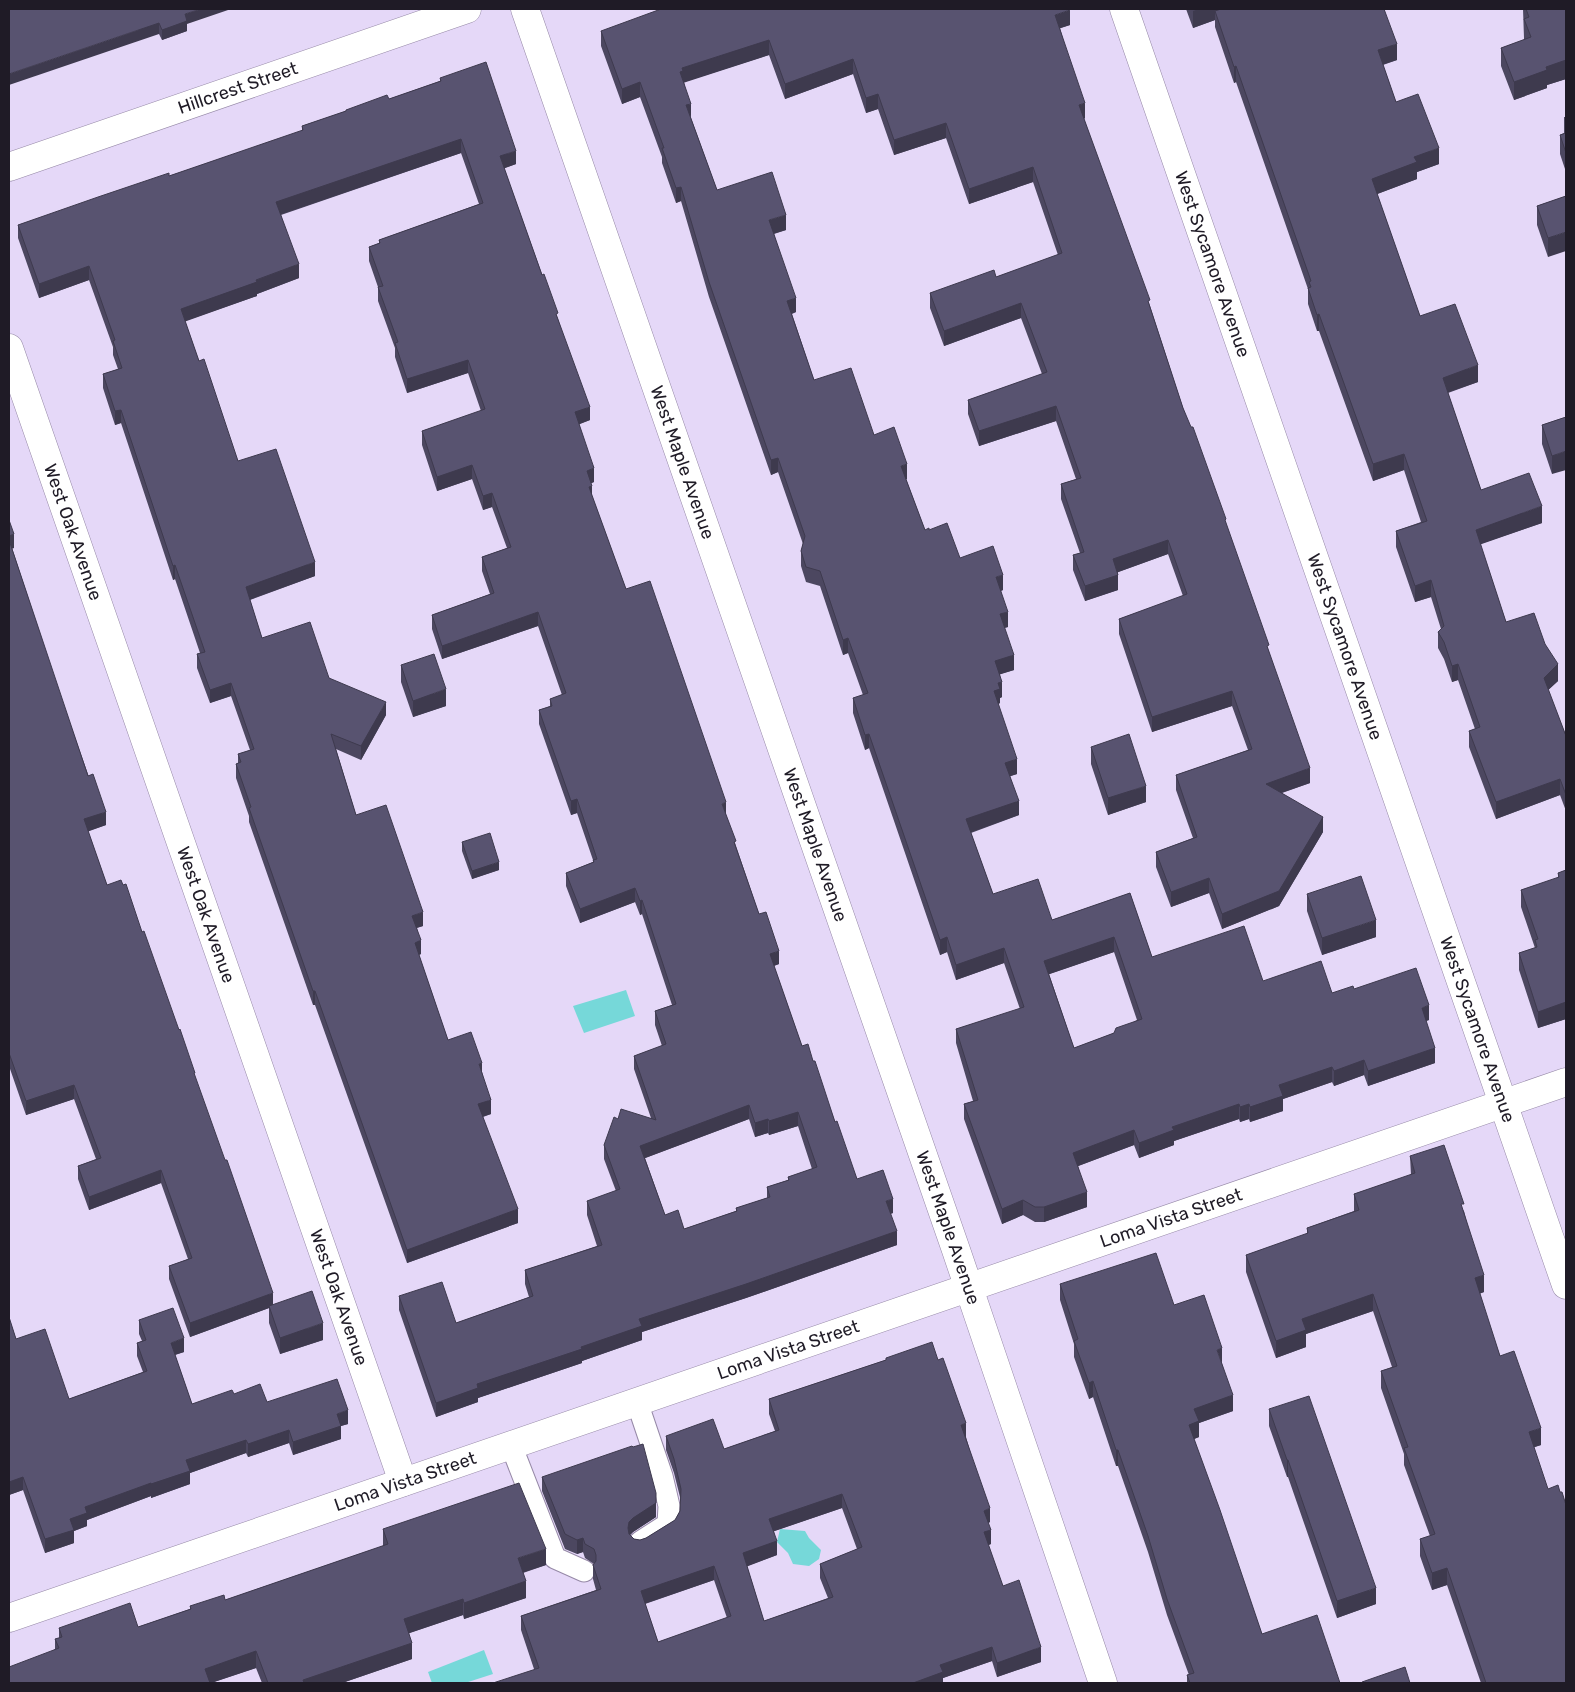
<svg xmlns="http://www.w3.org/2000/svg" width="1575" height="1692" font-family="Rubik,sans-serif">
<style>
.water{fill:#76d8d9}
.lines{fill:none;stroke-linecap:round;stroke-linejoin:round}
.service-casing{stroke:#9689a7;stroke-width:23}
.minor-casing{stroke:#9689a7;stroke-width:29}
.service{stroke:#fff;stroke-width:21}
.minor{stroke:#fff;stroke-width:28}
.wall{fill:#4c4760;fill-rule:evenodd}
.shaded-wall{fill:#3e3a4e}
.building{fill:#585370;stroke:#3e3a4e;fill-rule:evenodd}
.labels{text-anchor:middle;stroke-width:5;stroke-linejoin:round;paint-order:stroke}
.street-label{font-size:18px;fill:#1f1b26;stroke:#efe7fb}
</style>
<rect width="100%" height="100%" fill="#e5d8f8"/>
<g class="water">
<path d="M 626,990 L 635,1016 L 584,1033 L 573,1006 Z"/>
<path d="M 780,1529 L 805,1531 L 809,1538 L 821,1550 L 819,1559 L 809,1566 L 793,1564 L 788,1553 L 777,1542 Z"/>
<path d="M 484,1650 L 493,1674 L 465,1683 L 432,1683 L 428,1672 Z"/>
</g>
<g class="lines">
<defs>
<g id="service">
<path d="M 637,1402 L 662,1476 L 669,1506 L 668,1524 L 640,1542"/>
<path d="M 511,1445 L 555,1558 L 584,1571"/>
</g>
<g id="minor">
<path id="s1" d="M 525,9 L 956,1250 L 1103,1683"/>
<path id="s2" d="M 1124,9 L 1566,1285"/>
<path id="s3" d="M 9,167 L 467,9"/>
<path id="s4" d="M 9,348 L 403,1482"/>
<path id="s5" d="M 9,1618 L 1566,1082"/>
</g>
</defs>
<use href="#service" class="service-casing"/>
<use href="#minor" class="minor-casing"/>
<use href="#service" class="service"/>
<use href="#minor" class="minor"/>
</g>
<g class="wall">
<path d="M 9,9 L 187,24 L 187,31 L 162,40 L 159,34 Z"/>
<path d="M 1186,9 L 1384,9 L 1397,60 L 1383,65 L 1396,102 L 1439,164 L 1417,172 L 1417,179 L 1377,194 L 1420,316 L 1478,382 L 1448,393 L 1481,490 L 1542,523 L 1480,544 L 1506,622 L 1558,681 L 1548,690 L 1566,736 L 1566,811 L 1560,795 L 1496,819 L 1469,747 L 1469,731 L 1475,729 L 1458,680 L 1452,682 L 1444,659 L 1438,648 L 1438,632 L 1441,629 L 1431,597 L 1415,602 L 1396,547 L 1396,531 L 1421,522 L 1404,470 L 1373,481 L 1319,331 L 1317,331 L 1308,304 L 1308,289 L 1236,82 L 1234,83 L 1215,27 L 1215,20 L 1193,28 Z"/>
<path d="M 1523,9 L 1566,9 L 1566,79 L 1547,85 L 1547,88 L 1514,100 L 1501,66 L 1501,48 L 1524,40 L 1524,38 Z"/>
<path d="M 1070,25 L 1060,28 L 1085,118 L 1084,119 L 1150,306 L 1183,408 L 1226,524 L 1269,652 L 1310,783 L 1282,793 L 1323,832 L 1279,906 L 1222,929 L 1209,893 L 1171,907 L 1156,867 L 1156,852 L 1193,838 L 1176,790 L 1176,775 L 1248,750 L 1232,706 L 1152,732 L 1119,634 L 1119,619 L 1183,596 L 1168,554 L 1118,572 L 1118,590 L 1085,601 L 1073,570 L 1073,555 L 1080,553 L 1061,499 L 1061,484 L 1076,479 L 1056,421 L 979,446 L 968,414 L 968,400 L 1042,374 L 1021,318 L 944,346 L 930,308 L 930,293 L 996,277 L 1058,255 L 1033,182 L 969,204 L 946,138 L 894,155 L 878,109 L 866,113 L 853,74 L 785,99 L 769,55 L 684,82 L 691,118 L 717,190 L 786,230 L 774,234 L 796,312 L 792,314 L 814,380 L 874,435 L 907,479 L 906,479 L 925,530 L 929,530 L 960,558 L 1003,590 L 1001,591 L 1008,627 L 1004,628 L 1014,670 L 1000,674 L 1002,697 L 1000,698 L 1000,703 L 998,704 L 1017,774 L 1010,776 L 1019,815 L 971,833 L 993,894 L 1052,920 L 1130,893 L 1152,957 L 1263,981 L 1332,993 L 1354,989 L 1429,1020 L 1426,1021 L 1435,1063 L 1368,1086 L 1364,1075 L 1334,1086 L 1332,1082 L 1283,1099 L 1283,1111 L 1250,1122 L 1249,1119 L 1240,1122 L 1239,1119 L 1174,1141 L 1174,1145 L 1139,1158 L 1134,1145 L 1078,1166 L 1087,1207 L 1044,1222 L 1035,1222 L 1023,1215 L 1002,1224 L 964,1119 L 964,1104 L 973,1101 L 956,1043 L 956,1029 L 1020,1009 L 1004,963 L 956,980 L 947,952 L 940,955 L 869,748 L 865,750 L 853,713 L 853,698 L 863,695 L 848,653 L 843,655 L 820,586 L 806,582 L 801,566 L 801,551 L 803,544 L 778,472 L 771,475 L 709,297 L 681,201 L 676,203 L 662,163 L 662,157 L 640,97 L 622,104 L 601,46 L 601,31 ZM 1114,952 L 1137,1020 L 1114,1033 L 1074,1048 L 1049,974 Z"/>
<path d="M 440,78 L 516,164 L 504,168 L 558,319 L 590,420 L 579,424 L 594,482 L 591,483 L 592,496 L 626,589 L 726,815 L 736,846 L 759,914 L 779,964 L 774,966 L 802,1046 L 813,1061 L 835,1122 L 857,1179 L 893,1213 L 890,1214 L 897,1245 L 746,1298 L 642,1332 L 642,1340 L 582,1361 L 582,1363 L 478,1398 L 478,1402 L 436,1417 L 399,1310 L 399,1296 L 456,1323 L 529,1297 L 525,1284 L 525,1270 L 597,1246 L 587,1215 L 587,1201 L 616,1191 L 604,1159 L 604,1145 L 618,1119 L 651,1118 L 634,1069 L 634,1056 L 662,1046 L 655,1025 L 655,1011 L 672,1005 L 642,914 L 640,915 L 635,902 L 580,923 L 566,886 L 566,873 L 593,862 L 593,860 L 577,813 L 571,815 L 539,724 L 539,710 L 550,706 L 550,699 L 562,695 L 538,626 L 442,659 L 432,629 L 432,615 L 490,594 L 482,571 L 482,557 L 507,548 L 492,507 L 483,510 L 472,479 L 437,491 L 422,445 L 422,431 L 481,411 L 468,373 L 407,393 L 395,357 L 395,348 L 378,301 L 378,287 L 369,261 L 369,247 L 379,243 L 379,240 L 479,204 L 461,153 L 281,215 L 299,278 L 257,294 L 257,296 L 185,321 L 199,361 L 238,461 L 315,576 L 250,600 L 262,638 L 329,678 L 386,715 L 361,760 L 336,749 L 356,815 L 423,926 L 417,928 L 421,954 L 419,955 L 448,1040 L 482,1072 L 491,1114 L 483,1117 L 518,1223 L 407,1263 L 315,1005 L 313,1005 L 249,822 L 249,816 L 236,778 L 236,764 L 238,763 L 238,754 L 250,750 L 231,696 L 210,703 L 197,668 L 197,654 L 200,653 L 175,579 L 173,580 L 121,423 L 115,425 L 103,388 L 103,374 L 118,369 L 113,355 L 113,347 L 89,280 L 39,298 L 18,238 L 18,225 L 169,176 L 302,131 L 302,126 L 346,111 L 346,110 L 389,99 L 440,81 ZM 749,1119 L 755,1137 L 768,1133 L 769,1135 L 798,1126 L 812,1169 L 788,1177 L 788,1180 L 767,1187 L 767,1198 L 736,1208 L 736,1211 L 684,1229 L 665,1215 L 645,1158 Z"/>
<path d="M 1564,117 L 1566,117 L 1566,172 L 1560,154 L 1560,135 L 1564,133 Z"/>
<path d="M 1566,196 L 1548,257 L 1537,225 L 1537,206 Z"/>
<path d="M 1566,417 L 1552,474 L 1542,444 L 1542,425 Z"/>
<path d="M 9,520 L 14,548 L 12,548 L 59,692 L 106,825 L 88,831 L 107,885 L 142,932 L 195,1078 L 273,1305 L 323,1340 L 280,1354 L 269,1323 L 269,1308 L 190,1337 L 169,1279 L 169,1266 L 188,1259 L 161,1183 L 89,1210 L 78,1179 L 78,1166 L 96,1159 L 74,1099 L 26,1115 L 9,1066 Z"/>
<path d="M 401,665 L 446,706 L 413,717 L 401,682 Z"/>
<path d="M 1091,747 L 1146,802 L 1108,815 L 1091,764 Z"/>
<path d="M 462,842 L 499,870 L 472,879 L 462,851 Z"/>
<path d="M 1566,870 L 1566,1019 L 1538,1028 L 1519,970 L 1519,953 L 1535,948 L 1521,907 L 1521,890 L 1558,878 L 1558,873 Z"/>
<path d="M 1307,894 L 1376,937 L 1322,955 L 1307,911 Z"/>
<path d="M 1410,1156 L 1464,1211 L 1484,1292 L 1479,1294 L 1500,1356 L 1541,1445 L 1534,1447 L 1566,1683 L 1481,1683 L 1447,1585 L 1432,1590 L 1420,1556 L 1420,1539 L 1430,1536 L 1404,1465 L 1404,1454 L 1381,1388 L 1381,1371 L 1392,1367 L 1373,1311 L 1306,1334 L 1306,1347 L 1276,1358 L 1246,1272 L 1246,1255 L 1307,1234 L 1307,1228 L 1354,1211 L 1354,1194 L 1411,1175 Z"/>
<path d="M 1060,1284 L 1174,1305 L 1222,1364 L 1233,1411 L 1199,1423 L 1199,1437 L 1194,1439 L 1262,1634 L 1340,1683 L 1187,1683 L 1187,1675 L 1189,1675 L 1167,1615 L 1148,1552 L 1118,1466 L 1116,1466 L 1093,1397 L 1089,1399 L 1074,1357 L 1074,1344 L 1060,1300 Z"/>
<path d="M 9,1317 L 16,1339 L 69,1399 L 143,1372 L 137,1356 L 137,1343 L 142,1341 L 139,1334 L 139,1320 L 184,1352 L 175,1355 L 192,1404 L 234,1394 L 348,1424 L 341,1426 L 341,1439 L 293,1455 L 289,1443 L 248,1457 L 246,1453 L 190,1473 L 190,1484 L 151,1498 L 151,1496 L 87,1520 L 87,1526 L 74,1531 L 74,1543 L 45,1553 L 23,1490 L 9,1495 Z"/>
<path d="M 886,1358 L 966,1437 L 990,1522 L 988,1523 L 991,1544 L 988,1545 L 1003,1586 L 1041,1662 L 997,1677 L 992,1661 L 943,1678 L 943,1683 L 534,1669 L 521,1630 L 521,1616 L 596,1590 L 593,1579 L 593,1565 L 594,1564 L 585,1558 L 583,1552 L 577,1554 L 565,1549 L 542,1491 L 542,1477 L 656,1507 L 656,1517 L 633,1532 L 630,1535 L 634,1539 L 640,1540 L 646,1538 L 675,1520 L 680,1511 L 681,1501 L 674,1473 L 666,1450 L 666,1436 L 724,1449 L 775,1431 L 769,1414 L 769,1399 L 886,1360 ZM 842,1508 L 857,1549 L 820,1564 L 820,1578 L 828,1598 L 764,1621 L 747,1566 L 777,1555 L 774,1531 ZM 714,1580 L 727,1618 L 658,1642 L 645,1604 Z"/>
<path d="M 1269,1409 L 1376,1604 L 1337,1618 L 1288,1477 L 1287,1477 L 1269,1426 Z"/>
<path d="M 383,1529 L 546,1565 L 523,1573 L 526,1598 L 464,1619 L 463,1615 L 409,1633 L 412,1659 L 342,1683 L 262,1683 L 256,1668 L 211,1683 L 9,1683 L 55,1649 L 55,1639 L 59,1638 L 59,1628 L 138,1627 L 190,1609 L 190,1606 L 225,1600 L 383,1546 Z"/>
</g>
<g class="shaded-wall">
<path d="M 201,9 L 231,9 L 187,24 L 187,31 L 162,40 L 162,30 L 185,14 Z"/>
<path d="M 1199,9 L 1226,9 L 1215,11 L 1215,20 L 1193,28 L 1193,11 Z"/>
<path d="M 1070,10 L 1070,25 L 1055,30 L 1055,15 Z"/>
<path d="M 159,23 L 159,34 L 9,85 L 9,74 Z"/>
<path d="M 769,40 L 769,55 L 683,83 L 680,72 L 682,68 Z"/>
<path d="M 1397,44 L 1397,60 L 1378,66 L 1378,50 Z"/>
<path d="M 853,59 L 853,74 L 785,99 L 785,84 Z"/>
<path d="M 1566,60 L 1566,79 L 1547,85 L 1547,88 L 1514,100 L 1514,82 L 1546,67 Z"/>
<path d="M 1236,66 L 1236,82 L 1234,83 L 1234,67 Z"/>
<path d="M 640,82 L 640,97 L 622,104 L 622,89 Z"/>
<path d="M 878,94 L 878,109 L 866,113 L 866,98 Z"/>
<path d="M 1085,103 L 1085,118 L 1079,120 L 1079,105 Z"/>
<path d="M 691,104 L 691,118 L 686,105 Z"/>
<path d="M 946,123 L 946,138 L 894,155 L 894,140 Z"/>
<path d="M 461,139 L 461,153 L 276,216 L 276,202 Z"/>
<path d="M 1439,148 L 1439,164 L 1417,172 L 1417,179 L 1372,196 L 1372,179 L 1414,157 Z"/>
<path d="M 516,151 L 516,164 L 500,170 L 500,156 Z"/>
<path d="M 1033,167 L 1033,182 L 969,204 L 969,189 Z"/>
<path d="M 681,187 L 681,201 L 676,203 L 676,188 Z"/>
<path d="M 786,215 L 786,230 L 769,235 L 769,220 Z"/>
<path d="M 1566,232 L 1566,251 L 1548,257 L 1548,238 Z"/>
<path d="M 299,264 L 299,278 L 257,294 L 257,296 L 181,323 L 181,309 Z"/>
<path d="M 89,266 L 89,280 L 39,298 L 39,284 Z"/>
<path d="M 796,298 L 796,312 L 787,315 L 787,301 Z"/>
<path d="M 1021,303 L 1021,318 L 944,346 L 944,331 Z"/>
<path d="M 1319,314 L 1319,331 L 1317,331 L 1317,315 Z"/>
<path d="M 468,360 L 468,373 L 407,393 L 407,379 Z"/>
<path d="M 1478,365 L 1478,382 L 1443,394 L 1443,378 Z"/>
<path d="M 1056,406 L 1056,421 L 979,446 L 979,431 Z"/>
<path d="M 590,407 L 590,420 L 575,426 L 575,412 Z"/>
<path d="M 121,410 L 121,423 L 115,425 L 115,411 Z"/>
<path d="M 1566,451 L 1566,470 L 1552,474 L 1552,456 Z"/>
<path d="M 1404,454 L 1404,470 L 1373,481 L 1373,464 Z"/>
<path d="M 778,458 L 778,472 L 771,475 L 771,460 Z"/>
<path d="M 907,464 L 907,479 L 901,481 L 901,466 Z"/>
<path d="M 472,465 L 472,479 L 437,491 L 437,477 Z"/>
<path d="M 594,468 L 594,482 L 587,485 L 587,471 Z"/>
<path d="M 592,486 L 592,499 L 589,487 Z"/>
<path d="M 492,493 L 492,507 L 483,510 L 483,496 Z"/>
<path d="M 1542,506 L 1542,523 L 1476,546 L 1476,530 Z"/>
<path d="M 14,534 L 14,548 L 9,550 L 9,536 Z"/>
<path d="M 1168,540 L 1168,554 L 1113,574 L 1113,559 Z"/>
<path d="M 315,562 L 315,576 L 246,601 L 246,587 Z"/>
<path d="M 175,565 L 175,579 L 173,580 L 173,566 Z"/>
<path d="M 1003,575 L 1003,590 L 996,592 L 996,577 Z"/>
<path d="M 1118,575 L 1118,590 L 1085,601 L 1085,586 Z"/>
<path d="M 1431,580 L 1431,597 L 1415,602 L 1415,586 Z"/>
<path d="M 538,612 L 538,626 L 442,659 L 442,646 Z"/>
<path d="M 1008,612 L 1008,627 L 1000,629 L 1000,614 Z"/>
<path d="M 848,638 L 848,653 L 843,655 L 843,640 Z"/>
<path d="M 1014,655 L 1014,670 L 995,676 L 995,661 Z"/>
<path d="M 1458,664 L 1458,680 L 1452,682 L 1452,666 Z"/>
<path d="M 1558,664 L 1558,681 L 1544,694 L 1544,678 Z"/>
<path d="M 1002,682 L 1002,697 L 1000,698 L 1000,703 L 994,706 L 994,691 L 998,683 Z"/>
<path d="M 231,683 L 231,696 L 210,703 L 210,690 Z"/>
<path d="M 446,689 L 446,706 L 413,717 L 413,701 Z"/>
<path d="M 1232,691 L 1232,706 L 1152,732 L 1152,717 Z"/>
<path d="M 386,702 L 386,715 L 361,760 L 361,746 Z"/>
<path d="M 869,734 L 869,748 L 865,750 L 865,735 Z"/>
<path d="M 1017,759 L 1017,774 L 1005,778 L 1005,763 Z"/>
<path d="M 1310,768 L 1310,783 L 1266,798 L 1266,784 Z"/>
<path d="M 1560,779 L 1560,795 L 1496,819 L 1496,802 Z"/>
<path d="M 1146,786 L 1146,802 L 1108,815 L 1108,798 Z"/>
<path d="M 577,799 L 577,813 L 571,815 L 571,801 Z"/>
<path d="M 1019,801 L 1019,815 L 966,834 L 966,819 Z"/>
<path d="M 726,802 L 726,816 L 722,804 Z"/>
<path d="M 106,812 L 106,825 L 84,833 L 84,819 Z"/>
<path d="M 1323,817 L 1323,832 L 1279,906 L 1222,929 L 1222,914 Z"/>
<path d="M 499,862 L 499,870 L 472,879 L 472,871 Z"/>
<path d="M 1209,878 L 1209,893 L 1171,907 L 1171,892 Z"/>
<path d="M 635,888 L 635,902 L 580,923 L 580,909 Z"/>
<path d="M 642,900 L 642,914 L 640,915 L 640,901 Z"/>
<path d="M 423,912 L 423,926 L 412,929 L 412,916 Z"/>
<path d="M 1376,920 L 1376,937 L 1322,955 L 1322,938 Z"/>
<path d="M 947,937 L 947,952 L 940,955 L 940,940 Z"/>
<path d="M 1114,937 L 1114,952 L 1044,976 L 1044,961 Z"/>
<path d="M 421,940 L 421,954 L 415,956 L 415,943 Z"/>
<path d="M 1004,948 L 1004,963 L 956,980 L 956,965 Z"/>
<path d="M 779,951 L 779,964 L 770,967 L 770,954 Z"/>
<rect x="313" y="991" width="2" height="14"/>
<path d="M 1566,1002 L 1566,1019 L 1538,1028 L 1538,1012 Z"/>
<path d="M 1429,1005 L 1429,1020 L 1422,1022 L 1422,1008 Z"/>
<path d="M 1435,1048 L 1435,1063 L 1368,1086 L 1368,1071 Z"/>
<path d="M 1364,1060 L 1364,1075 L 1334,1086 L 1334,1071 Z"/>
<path d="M 482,1063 L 482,1077 L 479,1064 Z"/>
<path d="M 1332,1067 L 1332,1082 L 1283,1099 L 1283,1111 L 1250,1122 L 1250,1107 L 1279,1085 Z"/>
<path d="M 74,1085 L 74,1099 L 26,1115 L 26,1101 Z"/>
<path d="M 491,1100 L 491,1114 L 478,1118 L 478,1104 Z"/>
<path d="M 1239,1104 L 1239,1119 L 1174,1141 L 1174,1145 L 1139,1158 L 1139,1143 L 1172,1127 Z"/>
<path d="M 1249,1104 L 1249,1119 L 1240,1122 L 1240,1107 Z"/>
<path d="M 749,1105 L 749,1119 L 640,1160 L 640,1146 Z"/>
<path d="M 798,1112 L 798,1126 L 769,1135 L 769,1121 Z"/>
<path d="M 768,1119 L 768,1133 L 755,1137 L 755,1123 Z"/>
<path d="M 1134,1130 L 1134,1145 L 1073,1168 L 1073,1153 Z"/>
<path d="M 161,1170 L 161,1183 L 89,1210 L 89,1197 Z"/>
<path d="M 1087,1192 L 1087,1207 L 1044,1222 L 1044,1207 Z"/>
<path d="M 893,1199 L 893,1213 L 886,1215 L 886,1201 Z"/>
<path d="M 1023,1200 L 1023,1215 L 1002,1224 L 1002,1209 Z"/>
<path d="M 518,1209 L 518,1223 L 407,1263 L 407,1250 Z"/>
<path d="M 897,1231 L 897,1245 L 746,1298 L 642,1332 L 642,1340 L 582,1361 L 582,1363 L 478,1398 L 478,1402 L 436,1417 L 436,1403 L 477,1384 L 581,1347 L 639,1319 Z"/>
<path d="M 1484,1275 L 1484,1292 L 1475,1295 L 1475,1278 Z"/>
<path d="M 273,1293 L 273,1307 L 269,1306 L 269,1308 L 190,1337 L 190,1323 Z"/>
<path d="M 1373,1294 L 1373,1311 L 1306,1334 L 1306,1347 L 1276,1358 L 1276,1341 L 1302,1319 Z"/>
<path d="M 323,1323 L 323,1340 L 280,1354 L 280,1338 Z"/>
<path d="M 184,1338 L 184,1352 L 171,1356 L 171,1343 Z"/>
<path d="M 1222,1348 L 1222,1364 L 1217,1350 Z"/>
<path d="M 1093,1381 L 1093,1397 L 1089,1399 L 1089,1383 Z"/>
<path d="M 1233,1395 L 1233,1411 L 1199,1423 L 1199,1437 L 1189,1441 L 1189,1425 L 1194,1409 Z"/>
<path d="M 348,1410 L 348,1424 L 337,1427 L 337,1414 Z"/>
<path d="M 966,1423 L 966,1437 L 961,1439 L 961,1425 Z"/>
<path d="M 341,1426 L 341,1439 L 293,1455 L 293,1442 Z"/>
<path d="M 1541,1428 L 1541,1445 L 1529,1449 L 1529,1432 Z"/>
<path d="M 289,1430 L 289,1443 L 248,1457 L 248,1444 Z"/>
<path d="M 246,1440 L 246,1453 L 190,1473 L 190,1484 L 151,1498 L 151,1484 L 186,1460 Z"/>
<rect x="1116" y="1450" width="2" height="16"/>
<rect x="1287" y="1460" width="1" height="17"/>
<path d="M 23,1477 L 23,1490 L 9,1495 L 9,1482 Z"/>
<path d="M 151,1483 L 151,1496 L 87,1520 L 87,1526 L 74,1531 L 74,1543 L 45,1553 L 45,1539 L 85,1507 Z"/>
<path d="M 656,1493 L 656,1517 L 633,1532 L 629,1536 L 628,1528 L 629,1522 Z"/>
<path d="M 842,1494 L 842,1508 L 769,1533 L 769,1519 Z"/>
<path d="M 990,1508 L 990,1522 L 984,1525 L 984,1511 Z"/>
<path d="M 991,1530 L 991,1544 L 984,1547 L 984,1532 Z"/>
<path d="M 583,1538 L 583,1552 L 577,1554 L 577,1540 Z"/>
<path d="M 777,1541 L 777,1555 L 743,1568 L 743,1553 Z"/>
<path d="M 546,1549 L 546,1565 L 518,1574 L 518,1558 Z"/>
<path d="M 714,1566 L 714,1580 L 641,1605 L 641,1591 Z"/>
<path d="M 1447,1568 L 1447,1585 L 1432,1590 L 1432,1573 Z"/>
<path d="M 526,1581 L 526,1598 L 464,1619 L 464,1603 Z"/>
<path d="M 1376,1588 L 1376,1604 L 1337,1618 L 1337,1601 Z"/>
<path d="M 463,1599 L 463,1615 L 404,1635 L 404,1619 Z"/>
<path d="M 412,1643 L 412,1659 L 342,1683 L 303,1683 L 303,1680 Z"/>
<path d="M 992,1647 L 992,1661 L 943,1678 L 943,1683 L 913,1683 L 940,1665 Z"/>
<path d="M 1041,1647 L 1041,1662 L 997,1677 L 997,1663 Z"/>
<path d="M 256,1651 L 256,1668 L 211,1683 L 205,1683 L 205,1669 Z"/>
</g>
<g class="building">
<path d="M 9,9 L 201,9 L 185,14 L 187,21 L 162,30 L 159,23 L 9,74 Z"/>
<path d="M 661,9 L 1070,9 L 1070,10 L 1055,15 L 1085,103 L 1079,105 L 1150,300 L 1148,301 L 1183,408 L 1191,427 L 1193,427 L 1226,519 L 1225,520 L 1269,645 L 1267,646 L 1310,768 L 1266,784 L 1323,817 L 1279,891 L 1222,914 L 1209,878 L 1171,892 L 1156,852 L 1197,837 L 1176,775 L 1252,749 L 1232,691 L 1152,717 L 1119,619 L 1187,594 L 1168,540 L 1113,559 L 1118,575 L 1085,586 L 1073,555 L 1084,552 L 1061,484 L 1081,478 L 1056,406 L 979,431 L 968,400 L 1047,372 L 1021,303 L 944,331 L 930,293 L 994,270 L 996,277 L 1062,253 L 1033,167 L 969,189 L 946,123 L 894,140 L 878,94 L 866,98 L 853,59 L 785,84 L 769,40 L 682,68 L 683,71 L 680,72 L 691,104 L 686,105 L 717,190 L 772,172 L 786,215 L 769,220 L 796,298 L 787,301 L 814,380 L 851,368 L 874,435 L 894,427 L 907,464 L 901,466 L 925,530 L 929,528 L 929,530 L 947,523 L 960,558 L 993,546 L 1003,575 L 996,577 L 1008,612 L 1000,614 L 1014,655 L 995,661 L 1002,682 L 998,683 L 1000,689 L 994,691 L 1017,759 L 1005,763 L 1019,801 L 966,819 L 993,894 L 1038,879 L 1052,920 L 1130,893 L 1152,957 L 1244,926 L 1263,981 L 1321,961 L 1332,993 L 1353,986 L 1354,989 L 1416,968 L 1429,1005 L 1422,1008 L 1435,1048 L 1368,1071 L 1364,1060 L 1334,1071 L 1332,1067 L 1279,1085 L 1283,1096 L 1250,1107 L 1249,1104 L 1240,1107 L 1239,1104 L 1172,1127 L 1174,1130 L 1139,1143 L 1134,1130 L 1073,1153 L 1087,1192 L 1044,1207 L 1035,1207 L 1023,1200 L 1002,1209 L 964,1104 L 978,1100 L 956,1029 L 1024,1007 L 1004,948 L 956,965 L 947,937 L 940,940 L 869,734 L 865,735 L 853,698 L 868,693 L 848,638 L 843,640 L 820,571 L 806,567 L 801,551 L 805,536 L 778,458 L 771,460 L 709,282 L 681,187 L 676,188 L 662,148 L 664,148 L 640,82 L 622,89 L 601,31 ZM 1114,937 L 1142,1019 L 1116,1028 L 1114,1033 L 1074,1048 L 1044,961 Z"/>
<path d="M 1221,9 L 1384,9 L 1397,44 L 1378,50 L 1396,102 L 1418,94 L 1439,148 L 1414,157 L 1417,162 L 1372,179 L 1420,316 L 1455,304 L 1478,365 L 1443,378 L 1481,490 L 1529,473 L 1542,506 L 1476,530 L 1506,622 L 1534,613 L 1545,644 L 1558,664 L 1544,678 L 1566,736 L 1566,795 L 1560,779 L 1496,802 L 1469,731 L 1480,727 L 1458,664 L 1452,666 L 1444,642 L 1438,632 L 1444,626 L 1431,580 L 1415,586 L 1396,531 L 1427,521 L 1404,454 L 1373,464 L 1319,314 L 1317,315 L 1308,288 L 1311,287 L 1309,282 L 1311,281 L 1236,66 L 1234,67 L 1215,11 Z"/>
<path d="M 1526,9 L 1566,9 L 1566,60 L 1546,67 L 1547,70 L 1514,82 L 1501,48 L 1531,37 L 1524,19 L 1529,17 Z"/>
<path d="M 486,62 L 516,151 L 500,156 L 542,275 L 544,274 L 558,313 L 556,314 L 590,407 L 575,412 L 594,468 L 587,471 L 592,486 L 589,487 L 626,589 L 650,581 L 726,802 L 722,804 L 736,841 L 734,842 L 759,914 L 766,912 L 779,951 L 770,954 L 802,1046 L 808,1044 L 813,1061 L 815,1061 L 835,1122 L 837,1121 L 857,1179 L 883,1170 L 893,1199 L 886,1201 L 897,1231 L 746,1284 L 639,1319 L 642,1326 L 581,1347 L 582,1349 L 477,1384 L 478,1388 L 436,1403 L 399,1296 L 442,1282 L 456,1323 L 533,1296 L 525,1270 L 602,1245 L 587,1201 L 620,1189 L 604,1145 L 614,1117 L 618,1119 L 621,1109 L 656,1120 L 634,1056 L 666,1044 L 655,1011 L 676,1004 L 642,900 L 640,901 L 635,888 L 580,909 L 566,873 L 594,862 L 593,860 L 597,859 L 577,799 L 571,801 L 539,710 L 552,706 L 550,699 L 566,693 L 538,612 L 442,646 L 432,615 L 494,593 L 482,557 L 511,547 L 492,493 L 483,496 L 472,465 L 437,477 L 422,431 L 485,409 L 468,360 L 407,379 L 395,343 L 398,342 L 378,287 L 383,286 L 369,247 L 380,243 L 379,240 L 483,203 L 461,139 L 276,202 L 299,264 L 256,280 L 257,282 L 181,309 L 199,361 L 204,359 L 238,461 L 276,449 L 315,562 L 246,587 L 262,638 L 310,622 L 329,678 L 386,702 L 361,746 L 331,734 L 356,815 L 386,805 L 423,912 L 412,916 L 421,940 L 415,943 L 448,1040 L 471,1032 L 482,1063 L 479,1064 L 491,1100 L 478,1104 L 518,1209 L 407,1250 L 315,991 L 313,991 L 249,808 L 251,807 L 236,764 L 241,762 L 238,754 L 254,749 L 231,683 L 210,690 L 197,654 L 205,652 L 175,565 L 173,566 L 121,410 L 115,411 L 103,374 L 122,368 L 113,341 L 115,340 L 89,266 L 39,284 L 18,225 L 98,197 L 169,173 L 169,176 L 303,130 L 302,126 L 346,111 L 346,110 L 387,95 L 389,99 L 441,81 L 440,78 ZM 749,1105 L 755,1123 L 768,1119 L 769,1121 L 798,1112 L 817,1167 L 788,1177 L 789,1180 L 767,1187 L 770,1197 L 736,1208 L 737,1211 L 684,1229 L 678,1210 L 665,1215 L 640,1146 Z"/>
<path d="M 1566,133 L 1566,153 L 1560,135 Z"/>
<path d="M 1566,196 L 1566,232 L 1548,238 L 1537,206 Z"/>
<path d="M 1566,417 L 1566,451 L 1552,456 L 1542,425 Z"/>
<path d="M 9,520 L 14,534 L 9,536 Z"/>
<path d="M 9,540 L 88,776 L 93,774 L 106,812 L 84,819 L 107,885 L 121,880 L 123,885 L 126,884 L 142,932 L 144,931 L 179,1030 L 180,1029 L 195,1073 L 194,1073 L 225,1160 L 227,1160 L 273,1293 L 190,1323 L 169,1266 L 192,1258 L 161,1170 L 89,1197 L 78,1166 L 101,1158 L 74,1085 L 26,1101 L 9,1053 Z"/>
<path d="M 434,654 L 446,689 L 413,701 L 401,665 Z"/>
<path d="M 1129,734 L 1146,786 L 1108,798 L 1091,747 Z"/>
<path d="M 490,833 L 499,862 L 472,871 L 462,842 Z"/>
<path d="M 1566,870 L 1566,1002 L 1538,1012 L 1519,953 L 1537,947 L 1535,940 L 1538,939 L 1521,890 L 1559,877 L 1558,873 Z"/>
<path d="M 1361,876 L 1376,920 L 1322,938 L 1307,894 Z"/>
<path d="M 1444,1145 L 1464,1204 L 1461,1204 L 1484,1275 L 1475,1278 L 1500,1356 L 1514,1351 L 1541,1428 L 1529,1432 L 1548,1489 L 1558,1485 L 1560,1492 L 1562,1492 L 1566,1505 L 1566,1683 L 1486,1683 L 1447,1568 L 1432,1573 L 1420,1539 L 1435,1534 L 1404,1448 L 1408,1447 L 1381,1371 L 1397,1366 L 1373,1294 L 1302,1319 L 1306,1330 L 1276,1341 L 1246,1255 L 1308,1233 L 1307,1228 L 1359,1210 L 1354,1194 L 1415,1173 L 1410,1156 Z"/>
<path d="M 1156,1253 L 1174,1305 L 1204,1295 L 1222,1348 L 1217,1350 L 1233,1395 L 1194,1409 L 1199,1421 L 1189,1425 L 1220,1510 L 1262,1634 L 1317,1615 L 1340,1683 L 1190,1683 L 1187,1675 L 1194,1673 L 1167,1599 L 1148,1536 L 1118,1450 L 1116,1450 L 1093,1381 L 1089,1383 L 1074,1341 L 1078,1339 L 1060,1284 Z"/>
<path d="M 312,1291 L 323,1323 L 280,1338 L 269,1306 Z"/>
<path d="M 173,1308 L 184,1338 L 171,1343 L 192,1404 L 232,1390 L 234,1394 L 260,1384 L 267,1402 L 337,1379 L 348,1410 L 337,1414 L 341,1426 L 293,1442 L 289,1430 L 248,1444 L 246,1440 L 186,1460 L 190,1471 L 151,1484 L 151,1483 L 85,1507 L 87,1513 L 70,1519 L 74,1530 L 45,1539 L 23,1477 L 9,1482 L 9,1317 L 16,1339 L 45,1329 L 69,1399 L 147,1371 L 137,1343 L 146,1340 L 139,1320 Z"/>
<path d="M 932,1342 L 938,1360 L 943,1358 L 966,1423 L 961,1425 L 990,1508 L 984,1511 L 991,1530 L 984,1532 L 1003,1586 L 1019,1580 L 1041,1647 L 997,1663 L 992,1647 L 940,1665 L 943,1672 L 913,1683 L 493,1683 L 539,1668 L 521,1616 L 601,1589 L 593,1565 L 596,1561 L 596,1555 L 594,1549 L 585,1544 L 583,1538 L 577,1540 L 565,1534 L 542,1477 L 632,1446 L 633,1447 L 643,1444 L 656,1493 L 656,1503 L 633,1518 L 629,1522 L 628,1528 L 629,1534 L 634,1539 L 640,1540 L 646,1538 L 675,1520 L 680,1511 L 681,1489 L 674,1459 L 666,1436 L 713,1419 L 724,1449 L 779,1430 L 769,1399 L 886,1360 L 886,1358 ZM 842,1494 L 862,1547 L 820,1564 L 833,1597 L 764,1621 L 743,1553 L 777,1541 L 769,1519 ZM 714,1566 L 731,1616 L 658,1642 L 641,1591 Z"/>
<path d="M 1309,1396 L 1376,1588 L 1337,1601 L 1288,1460 L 1287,1460 L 1269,1409 Z"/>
<path d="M 519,1483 L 546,1549 L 518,1558 L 526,1581 L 464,1603 L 463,1599 L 404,1619 L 412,1643 L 303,1680 L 304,1683 L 268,1683 L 256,1651 L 205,1669 L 210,1683 L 9,1683 L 9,1667 L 59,1648 L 55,1639 L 62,1637 L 59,1628 L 130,1603 L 138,1627 L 191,1609 L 190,1606 L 224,1595 L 225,1600 L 388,1544 L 383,1529 Z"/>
<path d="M 1405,1667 L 1410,1683 L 1363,1683 L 1362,1682 Z"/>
</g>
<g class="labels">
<g class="street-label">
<text dy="6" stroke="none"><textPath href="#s3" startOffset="242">Hillcrest Street</textPath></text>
<text dy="6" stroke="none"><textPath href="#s2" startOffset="270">West Sycamore Avenue</textPath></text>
<text dy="6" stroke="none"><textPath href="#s1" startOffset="480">West Maple Avenue</textPath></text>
<text dy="6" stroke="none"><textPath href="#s4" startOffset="195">West Oak Avenue</textPath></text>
<text dy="6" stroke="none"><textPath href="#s2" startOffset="675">West Sycamore Avenue</textPath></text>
<text dy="6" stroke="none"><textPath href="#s1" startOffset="885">West Maple Avenue</textPath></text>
<text dy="6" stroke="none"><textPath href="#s4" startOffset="600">West Oak Avenue</textPath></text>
<text dy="6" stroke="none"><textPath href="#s2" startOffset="1080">West Sycamore Avenue</textPath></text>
<text dy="6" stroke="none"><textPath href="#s5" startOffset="1229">Loma Vista Street</textPath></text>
<text dy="6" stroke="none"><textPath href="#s1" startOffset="1290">West Maple Avenue</textPath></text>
<text dy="6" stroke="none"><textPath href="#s4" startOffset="1005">West Oak Avenue</textPath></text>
<text dy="6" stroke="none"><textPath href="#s5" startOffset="824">Loma Vista Street</textPath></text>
<text dy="6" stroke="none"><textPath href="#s5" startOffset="419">Loma Vista Street</textPath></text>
</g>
</g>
<rect width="1575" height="1692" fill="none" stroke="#1f1b26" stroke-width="20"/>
</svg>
